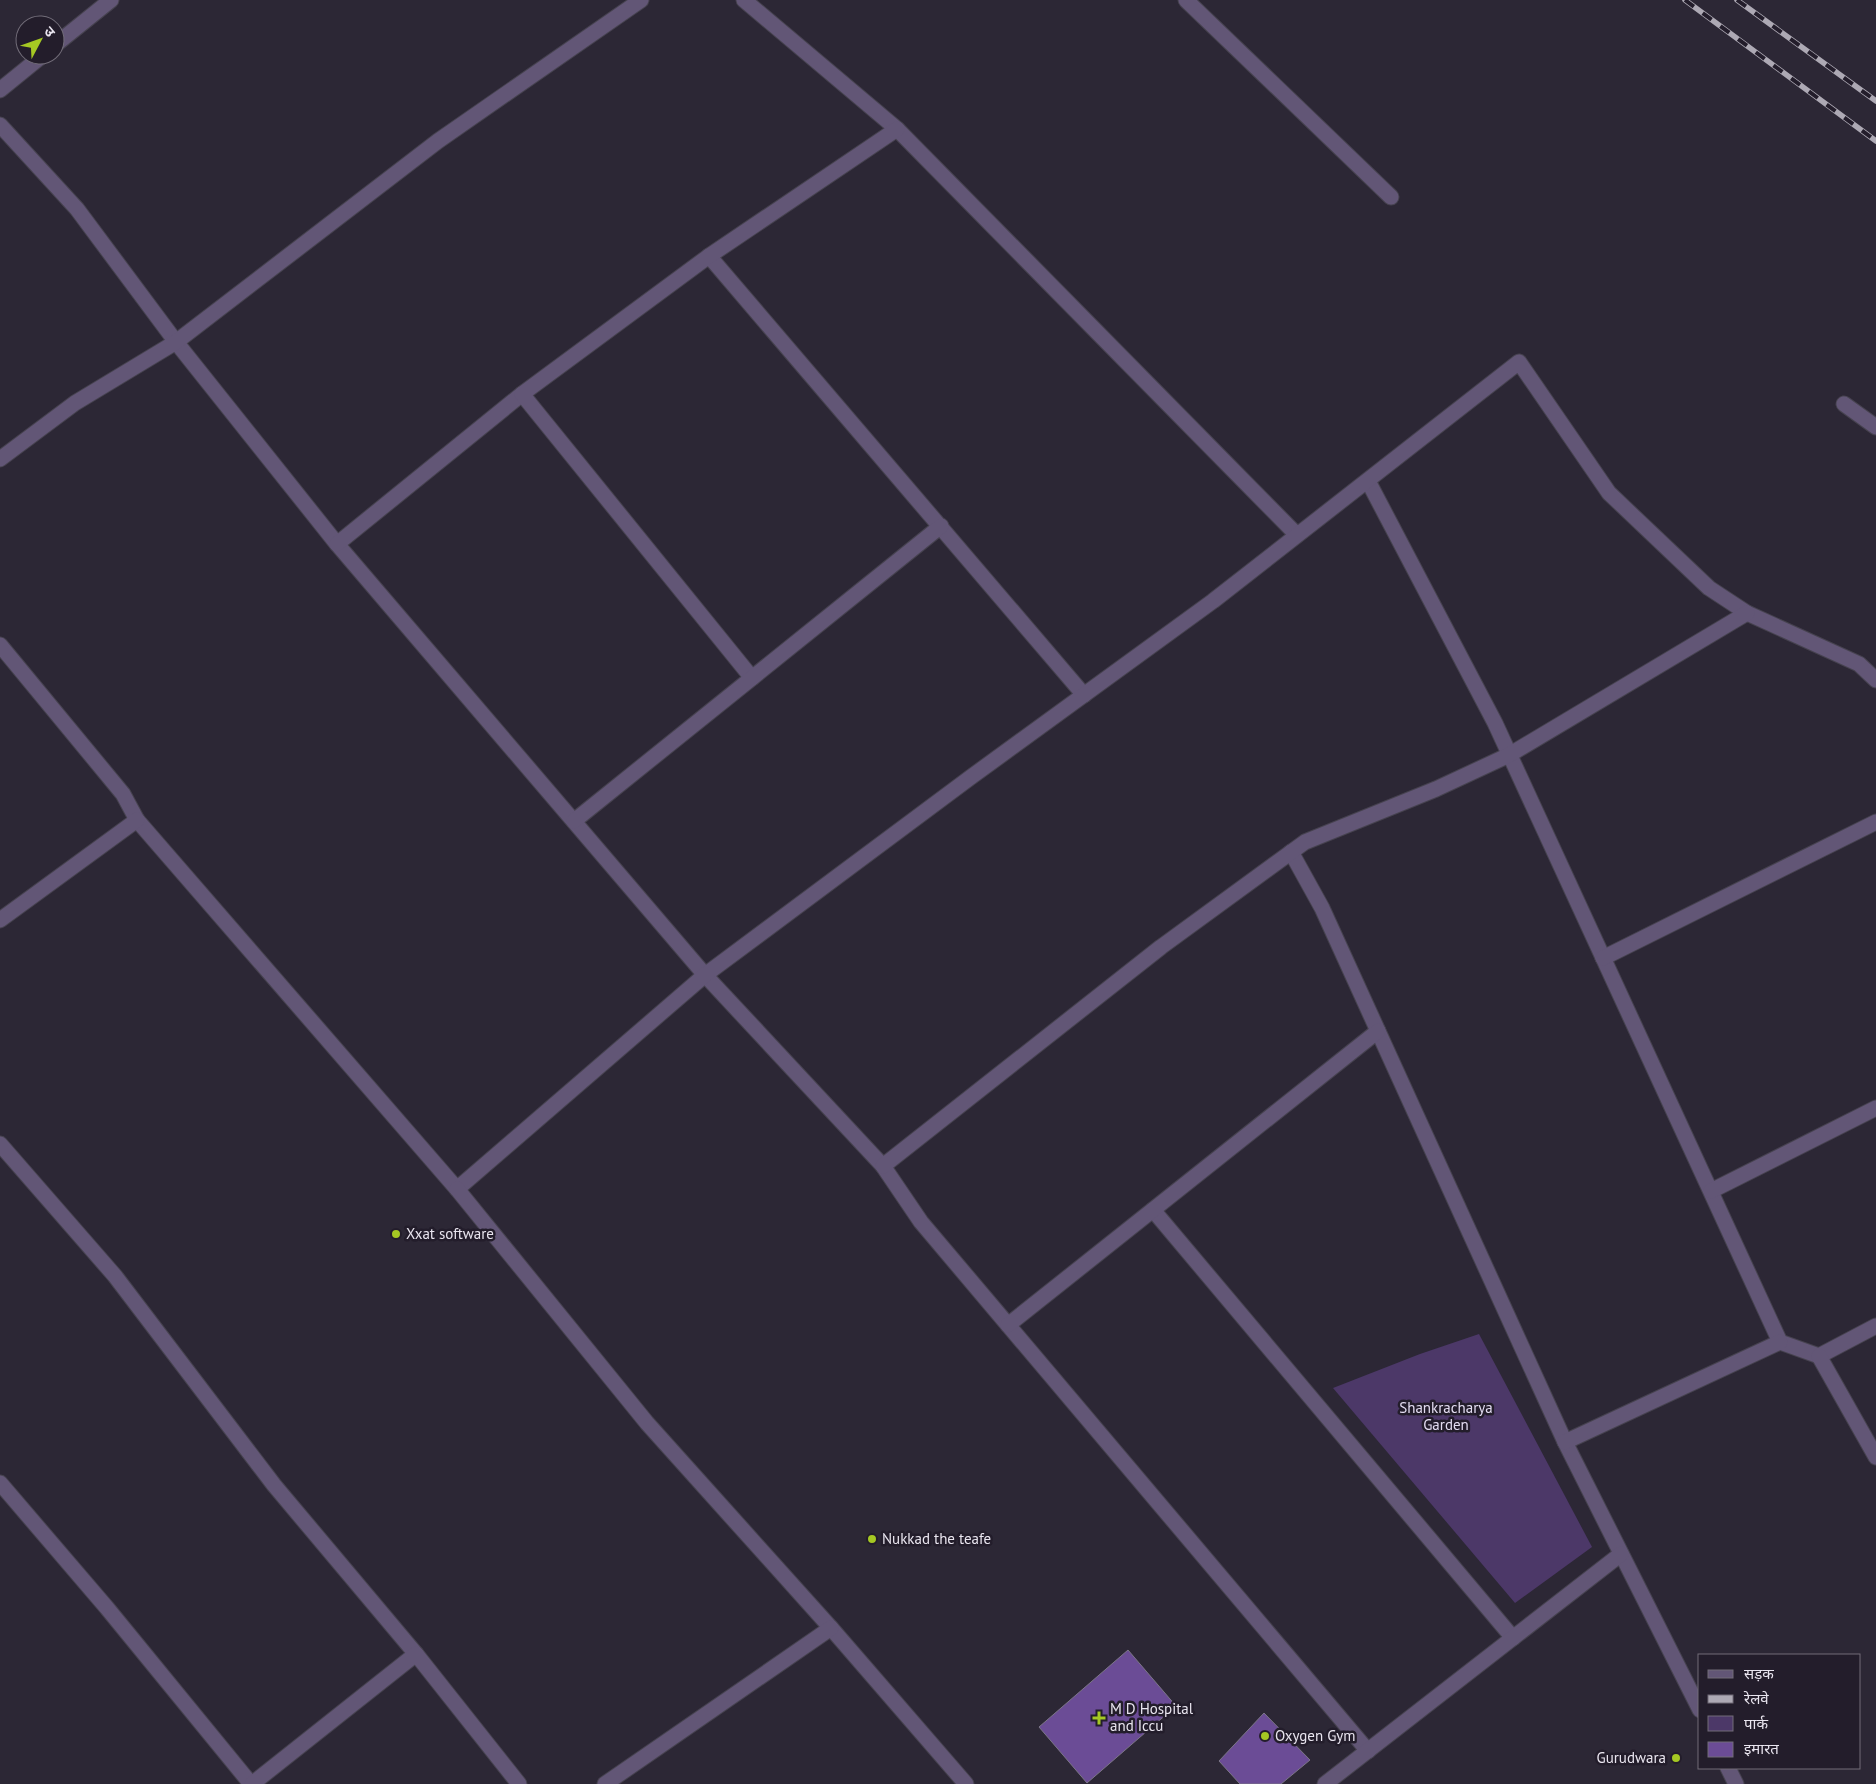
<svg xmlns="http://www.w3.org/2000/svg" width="1876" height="1784" font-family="'PT Sans','Noto Sans Devanagari',sans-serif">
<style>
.green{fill:#4c3868}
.building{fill:#6b4c96;stroke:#7c7687}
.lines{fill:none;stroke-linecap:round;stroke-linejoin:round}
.street-casing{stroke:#46424f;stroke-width:17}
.street{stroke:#625676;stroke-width:15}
.rail-casing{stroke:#ada9b4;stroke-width:5.5}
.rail{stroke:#231d2b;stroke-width:4;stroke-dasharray:11;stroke-linecap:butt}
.poi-dot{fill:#a5c823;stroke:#231d2b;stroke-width:2}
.labels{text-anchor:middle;stroke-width:5;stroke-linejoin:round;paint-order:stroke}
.poi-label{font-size:15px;fill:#e9e5ef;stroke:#231d2b;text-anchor:start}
.park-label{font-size:15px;fill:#e3dcf1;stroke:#231d2b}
</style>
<rect width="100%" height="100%" fill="#2c2735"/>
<path class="green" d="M 1479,1334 L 1592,1547 L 1515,1603 L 1333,1388 L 1420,1354 Z"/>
<g class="building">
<path d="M 1128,1650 L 1176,1706 L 1087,1783 L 1039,1727 Z"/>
<path d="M 1264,1713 L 1310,1760 L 1281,1784 L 1240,1784 L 1219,1761 Z"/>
</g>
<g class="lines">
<defs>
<g id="street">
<path d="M 744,0 L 897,129 L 1297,535"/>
<path d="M 1186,0 L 1391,197"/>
<path d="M 55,45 L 111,0"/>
<path d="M 0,90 L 43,55"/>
<path d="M 0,125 L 77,209 L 176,342 L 337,544 L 705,975 L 883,1166 L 921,1222 L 1368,1751"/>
<path d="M 709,256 L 1084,695"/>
<path d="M 1844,404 L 1876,427"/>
<path d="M 0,459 L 75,403 L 176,342 L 438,141 L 641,0"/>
<path d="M 1368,481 L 1495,723 L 1780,1342 L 1819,1356 L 1876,1326"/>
<path d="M 337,544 L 522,394"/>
<path d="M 0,645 L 123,794 L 137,820 L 457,1189 L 705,975 L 971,777 L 1213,601 L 1519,362 L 1609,493 L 1709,588 L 1747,613 L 1859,664 L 1876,680"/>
<path d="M 752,678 L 522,394 L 709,256 L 897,129"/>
<path d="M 574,821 L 941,526"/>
<path d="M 1291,852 L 1322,908 L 1565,1442 L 1700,1710"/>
<path d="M 0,920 L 137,820"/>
<path d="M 1603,958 L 1876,822"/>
<path d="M 0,1144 L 115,1276 L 274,1485 L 416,1654"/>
<path d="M 883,1166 L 1161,947 L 1305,842 L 1436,789 L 1509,755 L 1747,613"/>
<path d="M 457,1189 L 647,1423 L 831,1628 L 966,1784"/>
<path d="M 1711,1191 L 1876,1108"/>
<path d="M 1153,1210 L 1513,1638"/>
<path d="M 1008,1325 L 1378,1031"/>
<path d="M 1819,1356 L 1876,1457"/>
<path d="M 1565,1442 L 1780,1342"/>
<path d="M 0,1483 L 107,1608 L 251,1784"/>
<path d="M 1728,1768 L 1736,1784"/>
<path d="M 252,1784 L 416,1654 L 519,1784"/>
<path d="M 605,1784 L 831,1628"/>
<path d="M 1325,1784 L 1621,1554"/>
</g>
</defs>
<use href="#street" class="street-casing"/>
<use href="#street" class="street"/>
<defs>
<g id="rail">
<path d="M 1685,0 L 1876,141"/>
<path d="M 1737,0 L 1876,101"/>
</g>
</defs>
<use href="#rail" class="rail-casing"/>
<use href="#rail" class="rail"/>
</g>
<g class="poi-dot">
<circle cx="396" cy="1234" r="5"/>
<circle cx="872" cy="1539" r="5"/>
<path d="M1096.5 1710.5h5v5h5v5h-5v5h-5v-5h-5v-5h5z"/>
<circle cx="1265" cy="1736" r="5"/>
<circle cx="1676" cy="1758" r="5"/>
</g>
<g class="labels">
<g class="poi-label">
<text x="406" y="1239">Xxat software</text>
<text x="882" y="1544">Nukkad the teafe</text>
<text x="1110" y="1714">M D Hospital<tspan x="1110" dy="17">and Iccu</tspan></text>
<text x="1275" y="1741">Oxygen Gym</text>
<text x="1666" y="1763" text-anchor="end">Gurudwara</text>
</g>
<g class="park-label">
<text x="1446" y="1413">Shankracharya<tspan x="1446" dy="17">Garden</tspan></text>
</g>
</g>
<rect x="1698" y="1654" width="162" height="115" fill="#231d2b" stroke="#726d79"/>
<rect x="1708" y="1670" width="25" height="8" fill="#625676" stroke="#726d79"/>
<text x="1744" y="1679" font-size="15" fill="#e9e5ef">सड़क</text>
<rect x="1708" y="1695" width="25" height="8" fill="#ada9b4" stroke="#726d79"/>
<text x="1744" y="1704" font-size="15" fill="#e9e5ef">रेलवे</text>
<rect x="1708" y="1716" width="25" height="15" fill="#4c3868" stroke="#726d79"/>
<text x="1744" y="1729" font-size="15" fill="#e9e5ef">पार्क</text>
<rect x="1708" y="1742" width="25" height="15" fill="#6b4c96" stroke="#726d79"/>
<text x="1744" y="1754" font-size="15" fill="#e9e5ef">इमारत</text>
<g transform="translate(40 40) rotate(49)"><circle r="24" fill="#231d2b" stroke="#726d79"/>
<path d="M0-4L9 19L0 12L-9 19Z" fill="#a5c823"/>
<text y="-8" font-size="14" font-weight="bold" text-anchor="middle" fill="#e9e5ef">उ</text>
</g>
</svg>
